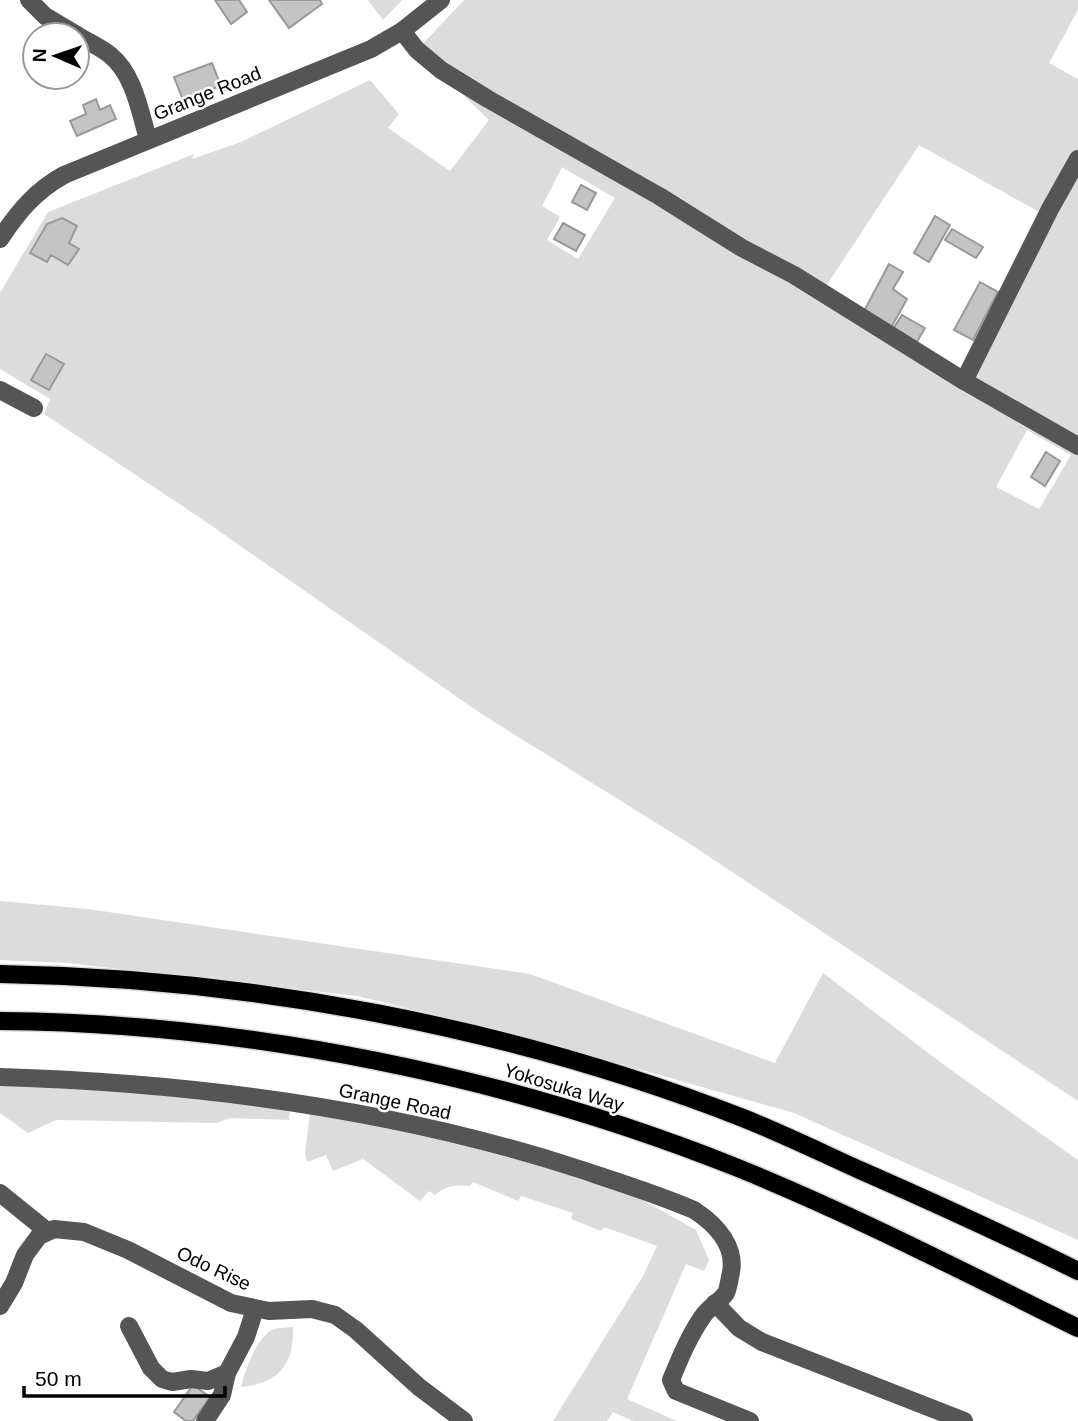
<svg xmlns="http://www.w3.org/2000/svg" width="1078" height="1421" font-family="Arial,sans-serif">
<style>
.green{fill:#dcdcdc;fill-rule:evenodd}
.building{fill:#c4c4c4;stroke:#999;stroke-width:2}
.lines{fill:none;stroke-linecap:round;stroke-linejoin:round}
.major-casing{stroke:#dbdbdb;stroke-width:21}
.minor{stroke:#555;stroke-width:18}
.major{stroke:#000;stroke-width:18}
.labels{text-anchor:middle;stroke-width:5;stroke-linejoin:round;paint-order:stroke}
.street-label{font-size:19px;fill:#000;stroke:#fff}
</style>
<rect width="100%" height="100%" fill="#fff"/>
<g class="green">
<path d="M 368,0 L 402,0 L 383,20 Z"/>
<path d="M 464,0 L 1078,0 L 1078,10 L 1049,63 L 1078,79 L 1078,1101 L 690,844 L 483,715 L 196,515 L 44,414 L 50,399 L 0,369 L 0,293 L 48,212 L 194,154 L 192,159 L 241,142 L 370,80 L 399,114 L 388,128 L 450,171 L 489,120 L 417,50 ZM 919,145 L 1041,213 L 961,374 L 821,294 ZM 562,167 L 615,198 L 578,259 L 547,240 L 560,217 L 542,206 ZM 62,218 L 77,227 L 69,243 L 78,249 L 69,265 L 51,255 L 47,262 L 30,253 L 47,224 ZM 46,354 L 63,364 L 48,390 L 31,379 ZM 1027,430 L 1071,455 L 1039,509 L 996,487 Z"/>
<path d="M 0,901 L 88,909 L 530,974 L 775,1063 L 823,973 L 940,1062 L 1078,1160 L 1078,1240 L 794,1113 L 514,1034 L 357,996 L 67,963 L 0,960 Z"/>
<path d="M 0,1084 L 65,1084 L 290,1108 L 289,1120 L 230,1118 L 216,1123 L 56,1120 L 28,1133 L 0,1113 Z"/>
<path d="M 310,1113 L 479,1146 L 639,1198 L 696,1230 L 709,1260 L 704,1271 L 686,1264 L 627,1399 L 677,1421 L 633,1421 L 613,1412 L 607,1421 L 553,1421 L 643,1276 L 657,1246 L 604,1227 L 601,1231 L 571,1219 L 573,1213 L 521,1196 L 518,1201 L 473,1182 L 470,1186 C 456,1185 447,1185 435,1195 L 429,1191 L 420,1201 L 363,1159 L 333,1171 L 326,1155 L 307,1162 L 305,1153 Z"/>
<path d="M 293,1327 C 294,1365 279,1383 241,1387 C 244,1373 257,1339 270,1331 C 275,1327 286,1328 293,1327 Z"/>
</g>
<g class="building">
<path d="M 215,0 L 239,0 L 247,12 L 231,24 Z"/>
<path d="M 269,0 L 320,0 L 322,4 L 289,28 Z"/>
<path d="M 212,63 L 221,86 L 183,100 L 174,77 Z"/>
<path d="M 96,99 L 100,110 L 110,105 L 116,119 L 77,136 L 70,121 L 86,114 L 83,105 Z"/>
<path d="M 581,185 L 596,193 L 587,210 L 572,202 Z"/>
<path d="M 935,216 L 950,225 L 929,262 L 914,253 Z"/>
<path d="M 62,218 L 77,226 L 69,243 L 79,249 L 68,265 L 51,255 L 47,262 L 30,253 L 47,224 Z"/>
<path d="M 563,223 L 585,235 L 576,251 L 554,239 Z"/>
<path d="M 952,229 L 983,247 L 976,258 L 945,240 Z"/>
<path d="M 889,264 L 903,272 L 893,289 L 907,299 L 891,328 L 863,313 Z"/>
<path d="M 980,282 L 998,292 L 973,340 L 954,330 Z"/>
<path d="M 902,315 L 925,328 L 916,343 L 893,329 Z"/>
<path d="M 46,354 L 64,364 L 49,390 L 31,380 Z"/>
<path d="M 1046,452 L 1060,461 L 1045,486 L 1031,477 Z"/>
<path d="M 193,1385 L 210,1397 L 193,1421 L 186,1421 L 174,1412 Z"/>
</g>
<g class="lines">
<defs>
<g id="major">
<path d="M 0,974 C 250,978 510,1027 743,1118 C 783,1134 822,1153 862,1171 C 935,1203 1007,1236 1078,1271"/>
<path d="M 0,1021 C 248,1023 508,1076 738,1168 C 854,1215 966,1273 1078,1328"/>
</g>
</defs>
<use href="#major" class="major-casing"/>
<g class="minor">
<path d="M 29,0 L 45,16 L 77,35"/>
<path d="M 402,31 L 417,50 L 441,70 L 488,99 L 659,196 L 742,248 L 794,275 L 964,381 L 1078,446"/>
<path d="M 77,35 C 88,42 100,47 110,55 C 134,74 140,112 148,139"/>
<path d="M 0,239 C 18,212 35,191 64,175 L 371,49 L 402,31 L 441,0"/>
<path d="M 964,381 L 1050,209 L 1078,159"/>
<path d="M 0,390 L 34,408"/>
<path d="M 0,1077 C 196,1083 392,1108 579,1169 C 618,1182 657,1194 694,1210 C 717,1225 738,1248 730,1277 C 729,1282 728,1289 726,1293 C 720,1302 709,1307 703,1316 C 689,1336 680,1358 671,1380 L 676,1391 L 750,1421"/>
<path d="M 0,1193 L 47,1231"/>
<path d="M 715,1303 L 739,1328 L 762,1342 L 964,1421"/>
<path d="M 0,1306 L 14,1283 L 25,1255 L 39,1236 L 54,1229 L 84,1232 L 128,1250 L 231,1303 L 269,1311 L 312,1309 L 335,1315 L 356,1330 L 419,1387 L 464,1421"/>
<path d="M 129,1326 L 151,1368 L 162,1379 L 172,1382 L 191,1379 L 208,1381 L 227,1373"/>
<path d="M 205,1421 L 222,1395 L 227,1373 L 246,1337 L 255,1309"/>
</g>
<use href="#major" class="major"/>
</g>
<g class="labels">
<g class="street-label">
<text transform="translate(207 93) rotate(-22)" y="7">Grange Road</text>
<text transform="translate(564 1087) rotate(17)" y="7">Yokosuka Way</text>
<text transform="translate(395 1101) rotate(12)" y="7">Grange Road</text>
<text transform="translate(214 1268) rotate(25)" y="7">Odo Rise</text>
</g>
</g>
<g transform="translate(56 56) rotate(272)"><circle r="33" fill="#ffffff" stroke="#999999" stroke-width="2"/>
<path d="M0-5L12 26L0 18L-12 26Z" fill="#000000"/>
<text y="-10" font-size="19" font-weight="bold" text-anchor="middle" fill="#000000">N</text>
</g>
<path d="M24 1386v10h201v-10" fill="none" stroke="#000000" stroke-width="3.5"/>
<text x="35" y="1386" font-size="21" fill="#000000" stroke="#ffffff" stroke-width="5" paint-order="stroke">50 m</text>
</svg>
